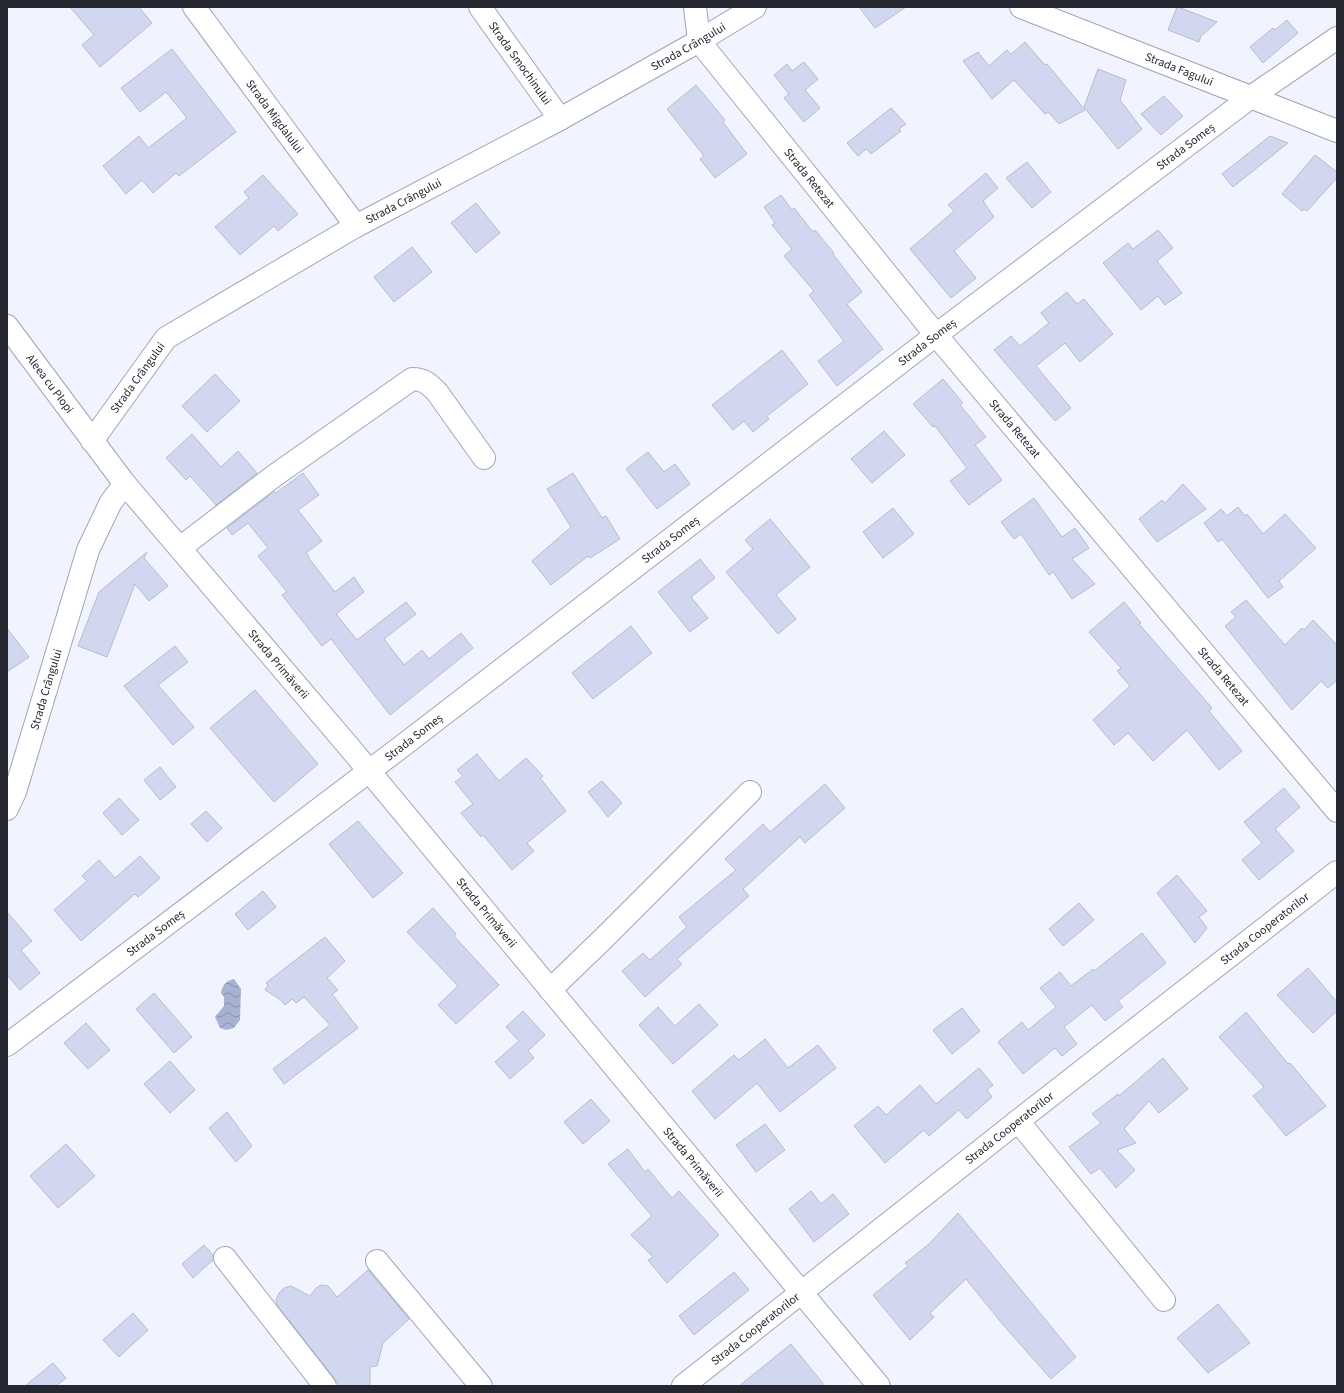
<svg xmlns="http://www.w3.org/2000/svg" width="1344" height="1393" font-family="'Source Sans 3',sans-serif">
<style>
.water{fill:url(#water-waves)}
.building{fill:#d0d7ef;stroke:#b5bcd3}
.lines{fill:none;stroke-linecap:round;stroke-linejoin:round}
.minor-casing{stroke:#9ea5bb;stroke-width:24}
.minor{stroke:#fff;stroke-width:22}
.labels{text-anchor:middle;stroke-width:3;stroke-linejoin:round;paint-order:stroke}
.street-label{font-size:12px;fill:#252830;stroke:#fff}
</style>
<defs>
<pattern id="water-waves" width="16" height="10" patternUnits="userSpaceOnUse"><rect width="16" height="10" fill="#a8b3d3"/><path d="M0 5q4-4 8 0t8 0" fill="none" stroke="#8992ac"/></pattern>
</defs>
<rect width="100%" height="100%" fill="#f1f4fe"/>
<path class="water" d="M 234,979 L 241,989 L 240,1020 L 234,1028 L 226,1030 L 220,1028 L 215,1017 L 224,1006 L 224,997 L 221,993 C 223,984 226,981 234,979 Z"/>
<g class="building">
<path d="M 70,7 L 139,7 L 152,23 L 100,67 L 82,45 L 94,35 Z"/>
<path d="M 859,7 L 906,7 L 875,28 Z"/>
<path d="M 1177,7 L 1178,7 L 1217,22 L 1201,36 L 1199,42 L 1168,30 Z"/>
<path d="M 1287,20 L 1298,33 L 1263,63 L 1250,47 L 1273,28 L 1275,30 Z"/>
<path d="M 1025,42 L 1045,65 L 1047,64 L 1085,110 L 1059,124 L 1050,114 L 1048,112 L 1045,114 L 1014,80 L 992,99 L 963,61 L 978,52 L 989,66 L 1007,50 L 1011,54 Z"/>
<path d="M 172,49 L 236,132 L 179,176 L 176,173 L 153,193 L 142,180 L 126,194 L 103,166 L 139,136 L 148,148 L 187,118 L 166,92 L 140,112 L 121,88 Z"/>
<path d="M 804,62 L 818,79 L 805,90 L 820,108 L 804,122 L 784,98 L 789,94 L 774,75 L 787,64 L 792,71 Z"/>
<path d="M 1098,69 L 1126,80 L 1120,100 L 1142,129 L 1118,149 L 1084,107 Z"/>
<path d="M 696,85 L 725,120 L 723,122 L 747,154 L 715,178 L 700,159 L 704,156 L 667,109 Z"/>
<path d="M 1164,96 L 1183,116 L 1161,135 L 1141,114 Z"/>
<path d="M 891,108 L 906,124 L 899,129 L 901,131 L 871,154 L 866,149 L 858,156 L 847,143 Z"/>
<path d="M 1270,136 L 1288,143 L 1233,187 L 1222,174 Z"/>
<path d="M 1315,155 L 1337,172 L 1337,178 L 1307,211 L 1304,209 L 1302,211 L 1282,194 Z"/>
<path d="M 1027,162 L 1051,192 L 1032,208 L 1006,178 Z"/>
<path d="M 986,173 L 998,188 L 983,201 L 994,217 L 954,251 L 976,278 L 951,298 L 910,249 L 954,211 L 948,205 Z"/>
<path d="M 263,175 L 298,214 L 278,231 L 274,226 L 240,255 L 215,227 L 249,198 L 244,192 Z"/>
<path d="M 781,195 L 792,210 L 794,208 L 813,232 L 815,230 L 834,253 L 833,254 L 862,292 L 847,304 L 883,349 L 837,386 L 818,361 L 844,341 L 809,295 L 814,291 L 784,256 L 792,249 L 772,225 L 775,223 L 764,207 Z"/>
<path d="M 476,203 L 500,233 L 476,253 L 451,223 Z"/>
<path d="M 1158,230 L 1173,248 L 1157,261 L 1182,293 L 1165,305 L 1158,296 L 1141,310 L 1103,263 L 1128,243 L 1133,249 Z"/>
<path d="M 412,247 L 432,272 L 394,302 L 374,277 Z"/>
<path d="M 1067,292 L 1077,304 L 1084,299 L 1113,334 L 1080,362 L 1065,343 L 1036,366 L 1071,408 L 1055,421 L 994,350 L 1011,336 L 1020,346 L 1049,323 L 1041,313 Z"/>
<path d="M 782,350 L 808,384 L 767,416 L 769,419 L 753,432 L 744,421 L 733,430 L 712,405 Z"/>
<path d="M 215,374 L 240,401 L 207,432 L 182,406 Z"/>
<path d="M 943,379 L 963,403 L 960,405 L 986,437 L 975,445 L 1002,480 L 969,505 L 950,481 L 967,468 L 935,426 L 933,427 L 913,404 Z"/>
<path d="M 884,431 L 905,455 L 872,483 L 851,459 Z"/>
<path d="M 192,434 L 221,467 L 238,451 L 257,473 L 216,505 L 190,476 L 186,480 L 166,458 Z"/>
<path d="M 648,452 L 664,472 L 675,464 L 690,484 L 657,509 L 626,469 Z"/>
<path d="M 303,473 L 319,495 L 298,510 L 322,541 L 306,553 L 309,556 L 308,557 L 335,592 L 354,577 L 364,592 L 336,614 L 357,640 L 406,602 L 416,614 L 384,639 L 404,665 L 422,650 L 429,659 L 461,633 L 473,648 L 390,715 L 331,639 L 322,646 L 282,595 L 287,592 L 258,556 L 268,548 L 248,523 L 232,535 L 227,528 L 274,492 L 276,493 Z"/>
<path d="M 573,473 L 602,518 L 606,516 L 620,539 L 590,558 L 588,556 L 551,585 L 532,561 L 571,527 L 547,489 Z"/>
<path d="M 1183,484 L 1206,509 L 1157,542 L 1139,519 L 1162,500 L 1165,503 Z"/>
<path d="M 1034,498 L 1062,537 L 1075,528 L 1089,548 L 1072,559 L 1095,584 L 1072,599 L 1053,572 L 1049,575 L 1021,534 L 1014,539 L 1001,522 Z"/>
<path d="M 1238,507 L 1245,516 L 1247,514 L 1263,534 L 1285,514 L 1316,548 L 1279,581 L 1283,587 L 1268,598 L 1222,539 L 1218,542 L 1204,523 L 1221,509 L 1227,516 Z"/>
<path d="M 893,508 L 914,534 L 883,558 L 863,532 Z"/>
<path d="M 770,519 L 810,567 L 776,595 L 796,619 L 778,634 L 726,572 L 753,549 L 745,540 Z"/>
<path d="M 147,552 L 144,558 L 168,586 L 149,601 L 135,584 L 107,657 L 78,646 L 99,592 Z"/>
<path d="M 700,559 L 715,578 L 691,597 L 708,618 L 690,632 L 658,592 Z"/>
<path d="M 1246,600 L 1285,645 L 1302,628 L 1304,630 L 1313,620 L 1337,645 L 1337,680 L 1328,688 L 1321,681 L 1292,710 L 1225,626 L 1236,617 L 1231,612 Z"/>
<path d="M 1124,602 L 1141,623 L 1139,624 L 1212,708 L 1209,711 L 1242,751 L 1219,770 L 1187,730 L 1153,761 L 1128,733 L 1114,745 L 1093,720 L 1130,686 L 1117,671 L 1121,668 L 1089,632 Z"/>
<path d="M 631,626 L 652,653 L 593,699 L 572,673 Z"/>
<path d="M 7,628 L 29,657 L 7,672 Z"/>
<path d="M 175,646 L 188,662 L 158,685 L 194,727 L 173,745 L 124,686 Z"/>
<path d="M 255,690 L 318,764 L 274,802 L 210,728 Z"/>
<path d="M 477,754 L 499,781 L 526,758 L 543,776 L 540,778 L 566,811 L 527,843 L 534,851 L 512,870 L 483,835 L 481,837 L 461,813 L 473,804 L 455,782 L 463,776 L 457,770 Z"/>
<path d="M 160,767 L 176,787 L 160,800 L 144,780 Z"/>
<path d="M 602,781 L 622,803 L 608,817 L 588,792 Z"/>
<path d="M 825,784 L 845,808 L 805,843 L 800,837 L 743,889 L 749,896 L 677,959 L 682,964 L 645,997 L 622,971 L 643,953 L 650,960 L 687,927 L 679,917 L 736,870 L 725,859 L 763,824 L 770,832 Z"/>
<path d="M 1284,788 L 1300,807 L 1275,829 L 1294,851 L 1259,880 L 1242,860 L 1262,843 L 1244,822 Z"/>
<path d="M 119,798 L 139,820 L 122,835 L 103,813 Z"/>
<path d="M 206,811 L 222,828 L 207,842 L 191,824 Z"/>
<path d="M 358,821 L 403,873 L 373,898 L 329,844 Z"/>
<path d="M 140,856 L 160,878 L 138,897 L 135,894 L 81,941 L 54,910 L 87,881 L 82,876 L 99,860 L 115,878 Z"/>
<path d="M 1177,875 L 1207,911 L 1199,917 L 1207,928 L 1195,943 L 1157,893 Z"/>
<path d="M 263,891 L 276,907 L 248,930 L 235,914 Z"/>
<path d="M 1079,903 L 1094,920 L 1063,946 L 1049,929 Z"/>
<path d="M 433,908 L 456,934 L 454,936 L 499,985 L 456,1024 L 438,1005 L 458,986 L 407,932 Z"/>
<path d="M 7,912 L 32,941 L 21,950 L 40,973 L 20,990 L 7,975 Z"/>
<path d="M 1142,933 L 1166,963 L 1118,1001 L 1123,1007 L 1105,1021 L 1092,1005 L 1064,1027 L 1077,1044 L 1062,1056 L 1055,1048 L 1023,1074 L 998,1042 L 1022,1022 L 1028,1030 L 1056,1007 L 1040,988 L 1060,972 L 1071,986 L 1093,969 L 1094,971 Z"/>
<path d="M 325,937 L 345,961 L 327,978 L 338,990 L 332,994 L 358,1028 L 284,1084 L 273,1069 L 330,1025 L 304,997 L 296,1003 L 292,999 L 285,1005 L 281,1000 L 265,990 L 268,985 L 266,983 Z"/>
<path d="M 1308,968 L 1337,1002 L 1337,1011 L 1313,1033 L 1277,995 Z"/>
<path d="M 154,993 L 192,1037 L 174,1053 L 136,1009 Z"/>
<path d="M 699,1004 L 718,1025 L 673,1064 L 639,1025 L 658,1007 L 675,1026 Z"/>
<path d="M 962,1008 L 980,1031 L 952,1054 L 933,1030 Z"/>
<path d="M 523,1011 L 545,1035 L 528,1051 L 534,1058 L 510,1079 L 495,1062 L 519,1041 L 506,1027 Z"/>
<path d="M 1246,1012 L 1288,1064 L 1290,1063 L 1326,1106 L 1286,1136 L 1253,1096 L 1264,1087 L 1219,1037 Z"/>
<path d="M 86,1023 L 110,1050 L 88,1069 L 64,1043 Z"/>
<path d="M 765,1039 L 788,1068 L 818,1045 L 836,1068 L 780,1112 L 757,1083 L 715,1119 L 692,1091 L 734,1055 L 739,1060 Z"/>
<path d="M 1163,1058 L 1188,1089 L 1159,1113 L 1149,1101 L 1124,1129 L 1136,1143 L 1117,1150 L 1135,1170 L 1116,1188 L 1100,1168 L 1091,1174 L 1069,1147 L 1101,1123 L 1092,1114 L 1118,1094 L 1119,1096 Z"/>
<path d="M 170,1061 L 195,1090 L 170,1113 L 144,1084 Z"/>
<path d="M 979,1068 L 993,1085 L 987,1090 L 992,1097 L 967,1119 L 959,1110 L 929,1136 L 924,1130 L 885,1163 L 854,1126 L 878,1106 L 886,1115 L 920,1085 L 936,1104 Z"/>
<path d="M 591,1099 L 610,1121 L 583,1144 L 564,1122 Z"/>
<path d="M 227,1112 L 252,1146 L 236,1162 L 209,1128 Z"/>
<path d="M 765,1124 L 785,1150 L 756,1172 L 736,1145 Z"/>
<path d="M 66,1144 L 95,1176 L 58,1208 L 30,1176 Z"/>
<path d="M 628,1149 L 645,1172 L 648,1169 L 672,1198 L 679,1191 L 719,1235 L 667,1283 L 648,1260 L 653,1257 L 631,1235 L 652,1216 L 608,1164 Z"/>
<path d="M 811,1191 L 821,1204 L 833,1194 L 849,1214 L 814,1242 L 789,1209 Z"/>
<path d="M 958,1213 L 1076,1357 L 1051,1379 L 1004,1326 L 966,1279 L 930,1313 L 934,1317 L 910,1340 L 873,1295 L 908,1266 L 905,1263 L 929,1244 Z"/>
<path d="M 204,1245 L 213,1255 L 213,1260 L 193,1278 L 182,1264 Z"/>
<path d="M 368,1270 L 409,1319 L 383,1343 L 377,1366 L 370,1367 L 370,1386 L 340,1386 L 277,1305 L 276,1300 L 279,1293 L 284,1288 L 291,1286 L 310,1296 L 316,1288 L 321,1285 L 328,1286 L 337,1297 Z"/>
<path d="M 734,1272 L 749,1290 L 694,1335 L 679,1316 Z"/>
<path d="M 1218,1304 L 1250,1343 L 1208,1373 L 1177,1338 Z"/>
<path d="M 133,1313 L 148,1330 L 119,1357 L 103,1340 Z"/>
<path d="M 791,1344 L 825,1386 L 739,1386 Z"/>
<path d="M 53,1363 L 66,1378 L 56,1386 L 25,1386 Z"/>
</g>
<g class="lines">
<defs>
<g id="minor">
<path id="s1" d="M 194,7 L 356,226"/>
<path id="s2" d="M 480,7 L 560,119"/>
<path d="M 695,7 L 699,41"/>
<path id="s3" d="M 1021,7 L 1337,131"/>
<path id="s4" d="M 699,41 L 936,335 L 1337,811"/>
<path id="s5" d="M 7,326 L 125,484 L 350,748 L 879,1386"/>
<path id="s6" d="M 92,441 L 166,338 L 356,226 L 560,119 L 699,41 L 755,7"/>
<path d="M 180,548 L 274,476 L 412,379 C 424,379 429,384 437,392 L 484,458"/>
<path id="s7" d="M 7,809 L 15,792 L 88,550 L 111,502 L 125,484"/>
<path d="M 550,990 L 603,939 L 750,792"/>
<path id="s8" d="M 7,1045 L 401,747 L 936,335 L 1251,97 L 1337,38"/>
<path d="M 1018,1121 L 1164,1300"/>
<path d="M 225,1258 L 325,1386"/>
<path d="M 377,1261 L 481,1386"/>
<path id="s9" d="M 683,1386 L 1018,1121 L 1337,872"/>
</g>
</defs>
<use href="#minor" class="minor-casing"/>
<use href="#minor" class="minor"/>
</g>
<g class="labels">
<g class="street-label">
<text dy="4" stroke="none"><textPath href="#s6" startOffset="725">Strada Crângului</textPath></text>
<text dy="4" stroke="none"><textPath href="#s2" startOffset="69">Strada Smochinului</textPath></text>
<text dy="4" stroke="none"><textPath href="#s3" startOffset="170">Strada Fagului</textPath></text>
<text dy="4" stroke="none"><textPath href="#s1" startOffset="136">Strada Migdalului</textPath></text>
<text dy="4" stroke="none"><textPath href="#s8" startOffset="1482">Strada Someș</textPath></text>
<text dy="4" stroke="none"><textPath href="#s4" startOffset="176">Strada Retezat</textPath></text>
<text dy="4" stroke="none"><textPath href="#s6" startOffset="401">Strada Crângului</textPath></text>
<text dy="4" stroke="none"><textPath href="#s8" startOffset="1158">Strada Someș</textPath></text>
<text dy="4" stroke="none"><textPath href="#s6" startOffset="78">Strada Crângului</textPath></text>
<text dy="4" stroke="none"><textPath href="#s5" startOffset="72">Aleea cu Plopi</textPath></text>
<text dy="4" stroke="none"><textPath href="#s4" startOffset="500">Strada Retezat</textPath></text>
<text dy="4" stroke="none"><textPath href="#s8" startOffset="834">Strada Someș</textPath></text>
<text dy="4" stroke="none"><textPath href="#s5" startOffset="434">Strada Primăverii</textPath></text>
<text dy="4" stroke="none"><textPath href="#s4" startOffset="824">Strada Retezat</textPath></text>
<text dy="4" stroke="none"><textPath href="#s7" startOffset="126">Strada Crângului</textPath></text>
<text dy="4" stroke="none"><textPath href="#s8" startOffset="510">Strada Someș</textPath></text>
<text dy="4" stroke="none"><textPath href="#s5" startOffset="758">Strada Primăverii</textPath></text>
<text dy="4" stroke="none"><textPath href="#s9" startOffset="740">Strada Cooperatorilor</textPath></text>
<text dy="4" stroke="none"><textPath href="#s8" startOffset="186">Strada Someș</textPath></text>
<text dy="4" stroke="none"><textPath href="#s9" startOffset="416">Strada Cooperatorilor</textPath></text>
<text dy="4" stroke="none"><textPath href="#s5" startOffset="1082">Strada Primăverii</textPath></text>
<text dy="4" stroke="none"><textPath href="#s9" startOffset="92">Strada Cooperatorilor</textPath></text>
</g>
</g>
<rect width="1344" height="1393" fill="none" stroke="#252830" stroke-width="16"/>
</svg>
